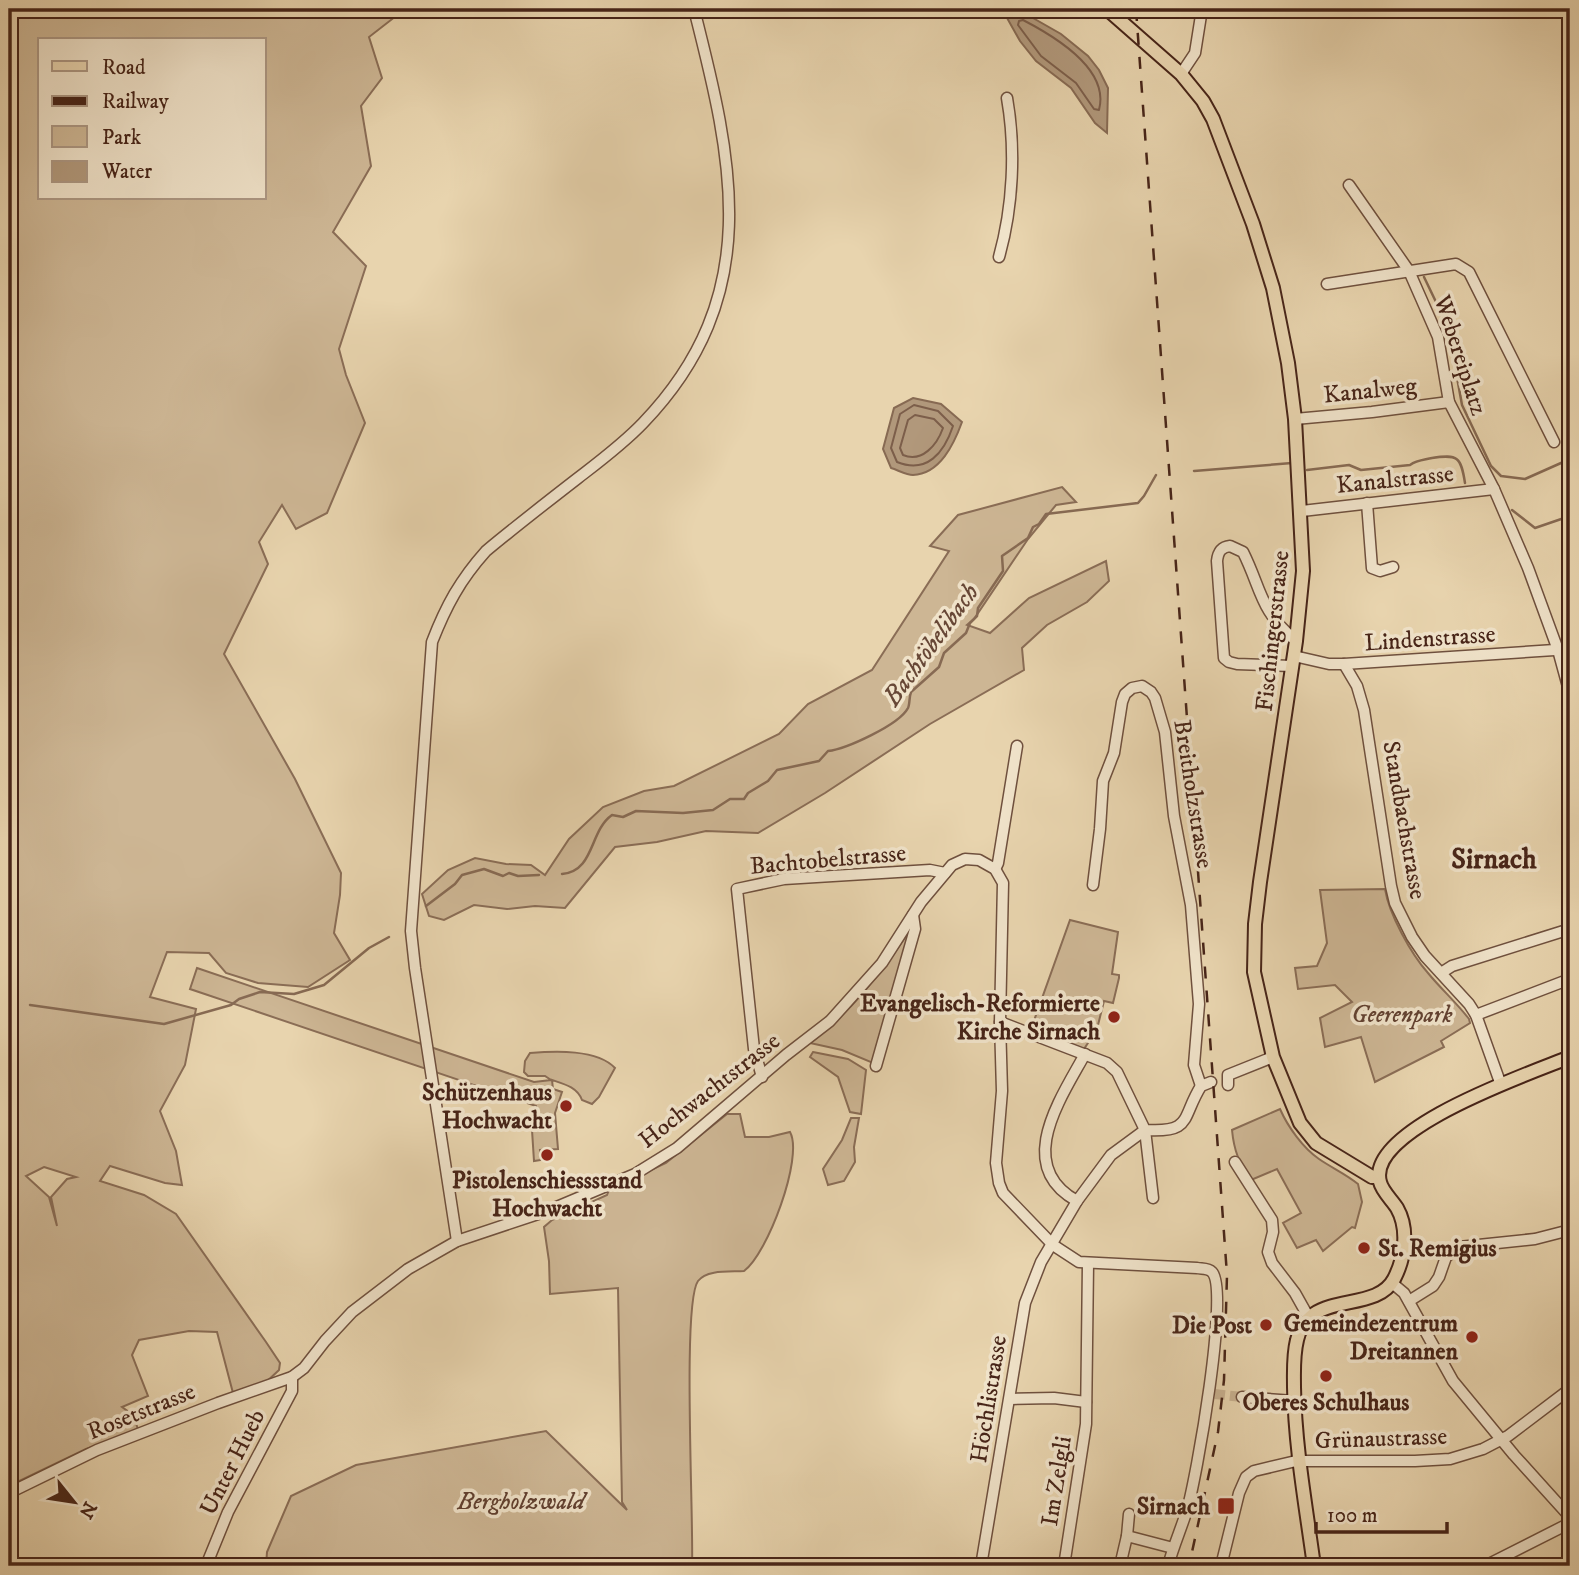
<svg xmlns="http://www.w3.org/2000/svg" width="1579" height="1575" font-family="'IM FELL DW Pica',serif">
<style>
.green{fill:#cdb694;stroke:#8a6d56;stroke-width:2;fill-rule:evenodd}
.water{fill:#b1987b;stroke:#876a53;stroke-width:2}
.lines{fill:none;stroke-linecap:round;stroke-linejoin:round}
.shore{stroke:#7c5e4a;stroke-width:2}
.stream{stroke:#876a53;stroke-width:2.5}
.minor-tunnel{stroke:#c8b190;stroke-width:10;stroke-dasharray:10 5;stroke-linecap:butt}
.minor-casing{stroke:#6f503e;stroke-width:13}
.major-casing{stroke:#472418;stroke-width:16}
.minor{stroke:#f0e3ca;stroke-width:10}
.major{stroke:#e8d4ae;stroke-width:12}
.rail{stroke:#472418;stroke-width:2.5;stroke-dasharray:12 12;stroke-linecap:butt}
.poi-dot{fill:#8f2418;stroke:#f0e3ca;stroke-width:2.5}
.labels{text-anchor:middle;stroke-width:7;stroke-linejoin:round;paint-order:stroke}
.street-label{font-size:24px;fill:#472418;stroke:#f0e3ca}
.poi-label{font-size:24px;font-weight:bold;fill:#472418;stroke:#f0e3ca;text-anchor:end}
.park-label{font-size:24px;font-style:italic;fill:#624131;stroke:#f0e3ca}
.water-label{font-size:26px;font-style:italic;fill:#674736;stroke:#f0e3ca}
.quarter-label{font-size:28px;font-weight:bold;fill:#472418;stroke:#f0e3ca}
</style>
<rect width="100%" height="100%" fill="#e8d4ae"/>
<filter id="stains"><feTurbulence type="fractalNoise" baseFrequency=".00286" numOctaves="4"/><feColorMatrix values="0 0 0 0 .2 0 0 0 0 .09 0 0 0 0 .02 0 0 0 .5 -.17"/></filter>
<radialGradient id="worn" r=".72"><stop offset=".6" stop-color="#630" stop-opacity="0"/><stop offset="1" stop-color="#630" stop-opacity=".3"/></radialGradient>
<g class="green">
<path d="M 9,9 L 405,9 L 369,37 L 382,78 L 361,106 L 371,166 L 333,232 L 366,266 L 339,349 L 346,375 L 365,423 L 327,513 L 296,529 L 282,505 L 259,542 L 268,564 L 224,654 L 295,779 L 341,873 L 340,895 L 334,933 L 350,960 L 308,987 L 258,983 L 226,973 L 209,953 L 167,952 L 150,997 L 196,1009 L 185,1065 L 160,1111 L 176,1151 L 182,1185 L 165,1183 L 110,1166 L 100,1181 L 144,1195 L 176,1214 L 266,1342 L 280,1363 L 279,1370 L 263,1385 L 233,1393 L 217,1332 L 189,1331 L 139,1340 L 132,1355 L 148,1396 L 122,1407 L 133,1415 L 139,1432 L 86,1449 L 9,1486 ZM 40,40 L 264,40 L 264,198 L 40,198 ZM 44,1167 L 76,1177 L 67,1179 L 51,1197 L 57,1226 L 49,1197 L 26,1176 Z"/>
<path d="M 1062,487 L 1076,502 L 1056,505 L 1028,539 L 974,619 L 967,625 L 990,633 L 1029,598 L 1106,561 L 1109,581 L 1087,602 L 1047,625 L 1022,648 L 1024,670 L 930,724 L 825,793 L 758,833 L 706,831 L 657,842 L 615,847 L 565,908 L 535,906 L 507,909 L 474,905 L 444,920 L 429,916 L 422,894 L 448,870 L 475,858 L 506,864 L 531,865 L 545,875 L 569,839 L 603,807 L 644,791 L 674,786 L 779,734 L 808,704 L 872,670 L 949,551 L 930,546 L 958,515 Z"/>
<path d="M 1385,889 C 1389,914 1411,954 1428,973 C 1441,989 1456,1002 1469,1019 L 1470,1023 L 1441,1041 L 1444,1047 L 1375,1082 L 1361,1037 L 1325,1047 L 1320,1018 L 1352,1002 L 1335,985 L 1298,989 L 1295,968 L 1317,966 L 1327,943 L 1320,890 Z"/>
<path d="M 1070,920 L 1118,932 L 1112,974 L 1119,975 L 1119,978 L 1113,1003 L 1104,1001 L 1097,1029 L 1084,1049 L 1031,1029 Z"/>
<path d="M 909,932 L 873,1063 L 842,1050 L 810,1043 C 851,1012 881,973 909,932 Z"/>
<path d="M 197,968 L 534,1082 L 551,1080 L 545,1076 L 528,1076 L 524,1072 L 525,1061 L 530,1053 C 555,1051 597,1049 615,1068 L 599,1097 L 592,1104 L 582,1100 C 577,1087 564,1084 552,1080 L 553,1089 L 562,1092 L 555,1113 L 558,1149 L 540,1150 L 541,1160 L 534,1161 L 532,1130 L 539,1129 L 536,1106 L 190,989 Z"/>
<path d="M 813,1052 L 848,1059 L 866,1070 L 861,1114 L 850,1112 L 838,1077 L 810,1057 Z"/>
<path d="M 1280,1109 C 1288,1127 1303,1148 1319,1159 C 1332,1168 1346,1174 1358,1184 L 1362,1202 L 1355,1228 L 1352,1227 L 1323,1251 L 1316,1240 L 1297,1248 L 1283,1223 L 1301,1213 L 1277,1169 L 1251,1180 C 1239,1163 1234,1151 1232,1130 Z"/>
<path d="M 727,1114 L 740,1114 L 745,1137 L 769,1137 L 790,1132 C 804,1157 767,1255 744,1271 C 731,1272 707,1269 698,1281 C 682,1303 694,1522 692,1566 L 266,1566 L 267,1552 L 291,1496 L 356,1465 L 546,1431 L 627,1510 L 622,1502 L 618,1288 L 550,1294 L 549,1261 L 544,1227 L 552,1220 L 607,1195 L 609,1190 L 666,1163 Z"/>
<path d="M 851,1118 L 859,1118 L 854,1147 L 855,1162 L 844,1181 L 828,1185 L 823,1169 L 842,1140 Z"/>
</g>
<g class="water">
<path d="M 1002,9 L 1021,9 L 1026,14 L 1061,34 L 1088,56 L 1099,70 L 1108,88 L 1107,133 L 1095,123 L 1071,88 L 1036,61 L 1020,41 Z"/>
<path d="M 913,398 L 941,404 L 962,422 C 954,444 940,474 913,475 C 906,475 898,470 891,468 L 883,449 L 894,408 Z"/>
</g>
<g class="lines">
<g class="shore">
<path d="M 1023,20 C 1054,36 1110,69 1099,110 L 1094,109 L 1076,83 L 1041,56 L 1018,25 L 1019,21 Z"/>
<path d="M 914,405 L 938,411 L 953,426 C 944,453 927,474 897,462 L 891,448 L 900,414 Z"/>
<path d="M 915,415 L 934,419 L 943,428 C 937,445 922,463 903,455 L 900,448 L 908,420 Z"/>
</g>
<g class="stream">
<path d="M 1424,277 L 1448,327 L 1462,405 L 1491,466 L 1501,476 L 1525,479 L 1570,459"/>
<path d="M 1307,470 L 1349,465 L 1361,470 L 1410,465 C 1417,460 1424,460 1432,458 C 1458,454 1461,457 1465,483"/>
<path d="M 1194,471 L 1292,463"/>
<path d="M 1512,510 L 1535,528 L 1570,516"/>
<path d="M 562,874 C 595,871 589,831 612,815 L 623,817 L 636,811 L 683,813 L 713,810 L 730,799 L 744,799 L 748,793 L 768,781 L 777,770 L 819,761 L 828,751 C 846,749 899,725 908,708 C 910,704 909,697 911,692 L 939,667 L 944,653 L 966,633 L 970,623 L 977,616 L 978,608 L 1003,571 L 1002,556 L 1028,538 L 1033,527 L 1039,524 L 1046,514 L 1138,503 L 1144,496 L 1156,475"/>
<path d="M 426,906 L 455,884 L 462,875 L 484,869 L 503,876 L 509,873 L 518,876 L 539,875"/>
<path d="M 30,1005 L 164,1024 L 231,1005 L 239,999 L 260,992 L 294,994 L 324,985 L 369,948 L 389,937"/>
</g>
<path class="minor-tunnel" d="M 1215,1394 L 1242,1397"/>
<defs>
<g id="minor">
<path d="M 1181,74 L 1195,53 L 1202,9"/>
<path d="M 1349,185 L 1409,271 L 1438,337 L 1449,402 L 1494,489 L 1528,568 L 1558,650 L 1570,694"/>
<path d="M 999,257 C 1013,207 1016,149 1007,98"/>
<path d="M 1327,284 L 1456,264 L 1469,272 L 1554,442"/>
<path d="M 1295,419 L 1372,412 L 1449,402"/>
<path d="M 1367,503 L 1372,568 L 1380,571 L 1393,567"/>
<path d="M 1302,511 L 1494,489"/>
<path d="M 1294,656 L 1329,664 L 1344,664 L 1570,649"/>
<path d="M 1344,664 L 1357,686 L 1364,710 L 1391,886 L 1395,903 L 1412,937 L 1425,956 L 1469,1004 L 1476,1015 L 1501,1085"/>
<path d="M 1292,666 L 1237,664 L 1229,662 L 1224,658 L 1217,561 C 1218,552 1221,547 1230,546 L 1243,552 C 1262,590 1259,610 1296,641"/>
<path d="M 995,869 L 998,863 L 1017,746"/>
<path d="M 1093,885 L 1100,829 L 1103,781 L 1114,753 L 1122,702 L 1125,694 L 1132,688 L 1142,686 L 1151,692 L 1155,698 L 1165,732 L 1174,816 L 1191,905 L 1199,1004 L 1194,1065 L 1201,1086"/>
<path d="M 1441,973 L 1452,966 L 1570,929"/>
<path d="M 1476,1015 L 1570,979"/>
<path d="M 1000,1022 L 1107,1063 L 1117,1072 L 1145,1130 C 1193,1133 1181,1118 1201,1086 L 1211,1082"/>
<path d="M 876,1066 L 915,929 L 913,915"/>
<path d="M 762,1077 L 754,1049 L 737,889 L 784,879 L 930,870 L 945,873"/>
<path d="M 1228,1085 L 1228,1075 L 1273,1057"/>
<path d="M 1145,1130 L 1153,1198"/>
<path d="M 1235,1162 L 1272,1220 L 1273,1232 L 1268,1252 L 1272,1263 L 1295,1293 L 1309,1318"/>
<path d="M 1077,1201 C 1013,1166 1061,1098 1085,1054"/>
<path d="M 457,1241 L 415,968 L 411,931 L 432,642 C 446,606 460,580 486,551 C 516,526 547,502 578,478 C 600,461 623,444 643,423 C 765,296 733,162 694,9"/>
<path d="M 1392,1283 L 1404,1293 L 1453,1381 L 1514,1455 L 1570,1517"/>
<path d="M 1409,1301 L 1433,1286 L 1439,1277 L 1446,1257 L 1459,1247 L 1535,1239 L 1570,1230"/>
<path d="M 1242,1397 L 1294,1401"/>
<path d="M 1010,1399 L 1054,1398 L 1086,1402"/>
<path d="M 9,1493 L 97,1450 L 218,1403 L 292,1377 L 304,1368 L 325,1341 L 352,1312 L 408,1269 L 457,1241 L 547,1211 L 635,1174 L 677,1148 L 786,1055 L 830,1021 L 882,963 L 921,902 L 952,865 L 965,859 L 979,860 L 995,869 L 1003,883 L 1000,1022 L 1002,1091 L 996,1163 L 999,1183 L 1003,1193 L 1053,1245 L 1079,1262 L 1197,1268 C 1202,1269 1208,1268 1212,1272 C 1230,1290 1196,1480 1187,1510 C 1181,1529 1173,1547 1168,1566"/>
<path d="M 1127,1536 L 1129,1514"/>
<path d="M 206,1566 L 228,1512 L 292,1391 L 292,1377"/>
<path d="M 981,1566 L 1025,1303 L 1041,1262 L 1077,1201 L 1111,1155 L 1145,1130"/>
<path d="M 1064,1566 L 1086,1424 L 1088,1264"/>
<path d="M 1120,1566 L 1127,1536 L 1173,1548"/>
<path d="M 1221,1566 L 1239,1493 L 1246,1477 L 1254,1471 L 1296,1461 L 1415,1461 L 1450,1459 L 1483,1449 L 1508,1436 L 1570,1389"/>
<path d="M 1485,1566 L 1570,1523"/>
</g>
<g id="major">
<path d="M 1107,9 L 1181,74 L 1203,101 L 1213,119 L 1253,224 L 1273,288 L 1288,363 L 1295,419 L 1303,571 L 1296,641 L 1260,882 L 1255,924 L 1254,972 L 1273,1057 L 1300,1123 L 1316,1143 L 1372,1177 L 1379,1177"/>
<path d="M 1314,1566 C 1306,1507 1295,1447 1294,1387 C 1294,1372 1293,1356 1297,1340 C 1299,1330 1305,1321 1314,1314 C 1337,1298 1380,1306 1394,1279 C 1405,1258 1409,1229 1397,1208 C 1392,1200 1382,1191 1380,1182 C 1365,1129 1534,1072 1570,1057"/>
</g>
</defs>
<use href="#minor" class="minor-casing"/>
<use href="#major" class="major-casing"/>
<use href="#minor" class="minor"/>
<use href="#major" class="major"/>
<path class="rail" d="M 1136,9 L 1227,1275 L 1224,1380 L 1218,1432 L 1189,1566"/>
</g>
<g class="poi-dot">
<circle cx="1114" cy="1017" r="7"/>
<circle cx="566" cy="1106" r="7"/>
<circle cx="547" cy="1155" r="7"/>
<circle cx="1364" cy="1248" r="7"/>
<circle cx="1266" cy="1325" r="7"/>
<circle cx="1472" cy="1337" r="7"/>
<circle cx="1326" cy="1376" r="7"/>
<rect x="1217" y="1497" width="18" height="18" rx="3.5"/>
</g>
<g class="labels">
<g class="street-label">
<text transform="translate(1461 355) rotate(72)" y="8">Webereiplatz</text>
<text transform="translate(1370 390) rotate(-6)" y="8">Kanalweg</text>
<text transform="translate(1395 479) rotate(-6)" y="8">Kanalstrasse</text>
<text transform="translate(1272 631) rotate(-84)" y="8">Fischingerstrasse</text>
<text transform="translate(1430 638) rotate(-4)" y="8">Lindenstrasse</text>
<text transform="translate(1194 794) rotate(81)" y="8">Breitholzstrasse</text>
<text transform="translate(1405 820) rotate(80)" y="8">Standbachstrasse</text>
<text transform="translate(828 859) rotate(-5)" y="8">Bachtobelstrasse</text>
<text transform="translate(709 1090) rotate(-38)" y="8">Hochwachtstrasse</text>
<text transform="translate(988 1399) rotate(-81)" y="8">Höchlistrasse</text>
<text transform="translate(141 1411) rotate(-22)" y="8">Rosetstrasse</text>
<text transform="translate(1381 1438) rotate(-2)" y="8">Grünaustrasse</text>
<text transform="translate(232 1462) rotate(-63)" y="8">Unter Hueb</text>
<text transform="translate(1056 1481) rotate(-81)" y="8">Im Zelgli</text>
</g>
<g class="poi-label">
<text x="1100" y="1011">Evangelisch-Reformierte<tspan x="1100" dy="28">Kirche Sirnach</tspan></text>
<text x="552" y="1100">Schützenhaus<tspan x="552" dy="28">Hochwacht</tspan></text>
<text x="547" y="1188" text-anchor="middle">Pistolenschiessstand<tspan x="547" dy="28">Hochwacht</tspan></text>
<text x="1378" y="1256" text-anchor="start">St. Remigius</text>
<text x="1458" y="1331">Gemeindezentrum<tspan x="1458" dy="28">Dreitannen</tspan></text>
<text x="1252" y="1333">Die Post</text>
<text x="1326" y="1410" text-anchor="middle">Oberes Schulhaus</text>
<text x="1210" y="1514">Sirnach</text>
</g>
<g class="park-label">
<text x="1402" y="1022">Geerenpark</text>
<text x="521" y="1509">Bergholzwald</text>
</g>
<g class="water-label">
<text transform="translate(930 644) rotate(-54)" y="9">Bachtöbelibach</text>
</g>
<g class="quarter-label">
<text x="1494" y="868">Sirnach</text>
</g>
</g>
<rect width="1579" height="1575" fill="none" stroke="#e8d4ae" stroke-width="35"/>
<rect x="10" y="10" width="1558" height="1554" fill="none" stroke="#472418" stroke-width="3.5"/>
<rect x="18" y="18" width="1544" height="1540" fill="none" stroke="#472418" stroke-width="2"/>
<rect x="38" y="38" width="228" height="161" fill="#f0e3ca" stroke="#ac9783" stroke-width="2"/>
<rect x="52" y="61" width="35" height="10" fill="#e8d4ae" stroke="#ac9783" stroke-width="2"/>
<text x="102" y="74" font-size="21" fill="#472418">Road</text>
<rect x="52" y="96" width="35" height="10" fill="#472418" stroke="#ac9783" stroke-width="2"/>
<text x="102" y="108" font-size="21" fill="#472418">Railway</text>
<rect x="52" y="126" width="35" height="21" fill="#cdb694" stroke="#ac9783" stroke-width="2"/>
<text x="102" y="144" font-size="21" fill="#472418">Park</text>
<rect x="52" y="161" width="35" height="21" fill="#b1987b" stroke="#ac9783" stroke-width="2"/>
<text x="102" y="178" font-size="21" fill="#472418">Water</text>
<g transform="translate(74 1502) rotate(120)" stroke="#f0e3ca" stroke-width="5" paint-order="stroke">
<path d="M0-5L12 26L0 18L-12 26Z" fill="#472418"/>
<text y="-10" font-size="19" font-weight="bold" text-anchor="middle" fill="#472418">N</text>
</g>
<path d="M1316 1522v10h131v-10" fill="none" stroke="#472418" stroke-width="3.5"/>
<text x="1327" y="1522" font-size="21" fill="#472418" stroke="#f0e3ca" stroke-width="5" paint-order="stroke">100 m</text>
<rect width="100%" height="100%" filter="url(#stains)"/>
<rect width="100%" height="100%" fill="url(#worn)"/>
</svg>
